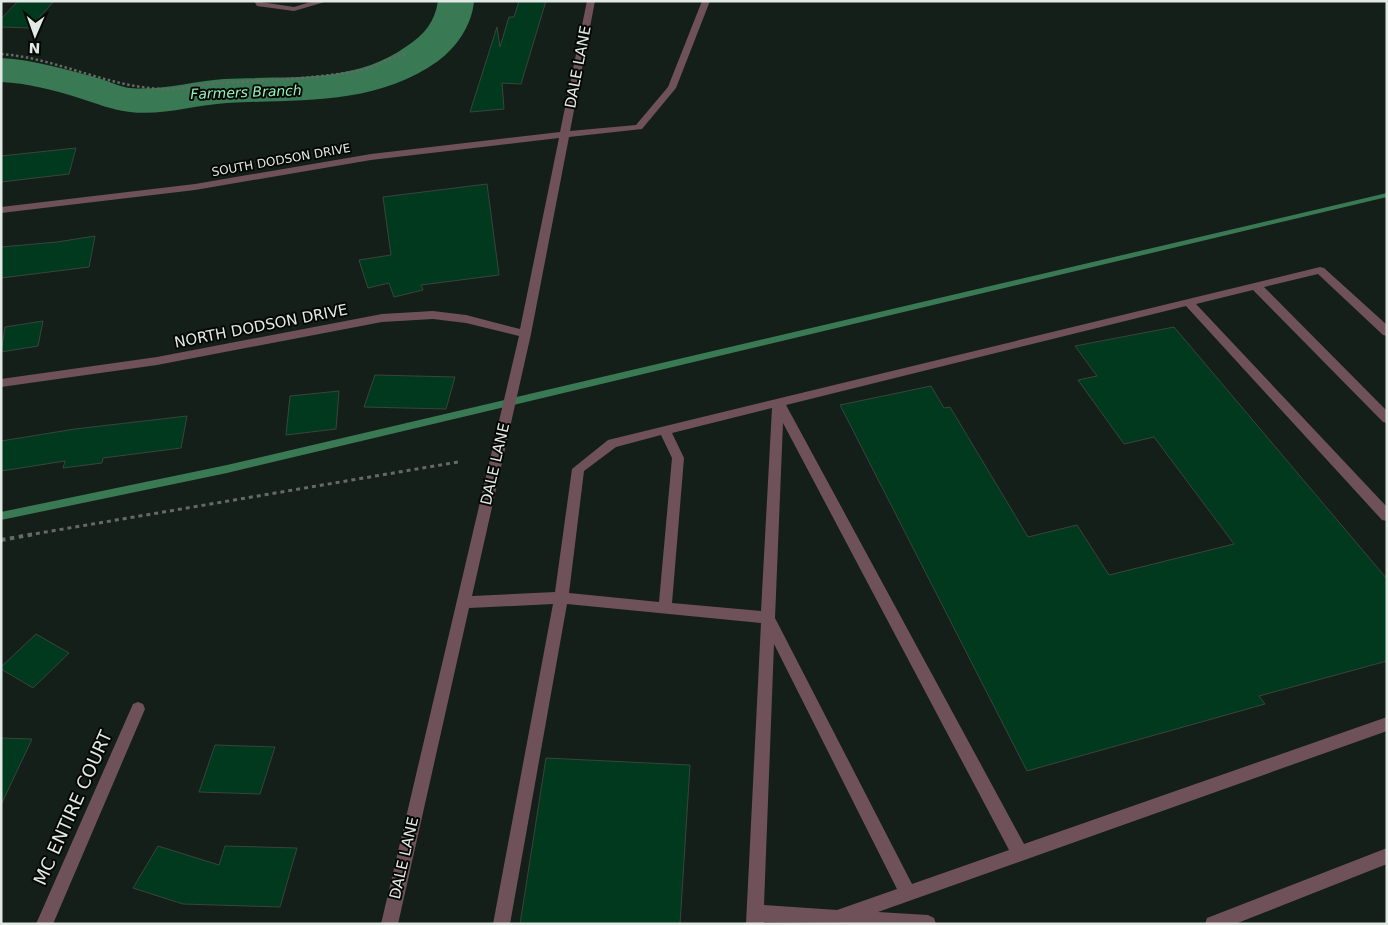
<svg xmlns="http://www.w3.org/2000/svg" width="1388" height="925" font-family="'DejaVu Sans',sans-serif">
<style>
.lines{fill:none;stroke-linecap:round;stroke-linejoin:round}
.stream{fill:#397a54;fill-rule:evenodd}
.river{fill:#397a54;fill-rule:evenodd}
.building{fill:#01391e;stroke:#39443d}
.path-far2{stroke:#626b65;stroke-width:2.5;stroke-dasharray:2.5 2.5;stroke-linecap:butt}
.path-far1{stroke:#626b65;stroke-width:3;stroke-dasharray:4 4;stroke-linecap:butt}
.path{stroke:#626b65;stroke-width:4;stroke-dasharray:4.5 4.5;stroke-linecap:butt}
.minor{fill:#6f5259;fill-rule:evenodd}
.labels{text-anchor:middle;stroke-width:4;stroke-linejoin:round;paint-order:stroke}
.far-street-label{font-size:12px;fill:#e3eae5;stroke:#050806}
.far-water-label{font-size:14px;font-style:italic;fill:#95f3b9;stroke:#050806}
.street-label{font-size:15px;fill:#e3eae5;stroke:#050806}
.near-street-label{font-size:18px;fill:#e3eae5;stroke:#050806}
</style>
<rect width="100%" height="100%" fill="#151f19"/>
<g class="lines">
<path class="stream" d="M 1387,193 L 1387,197 L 227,473 L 1,520 L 1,512 L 227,465 Z"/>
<path class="river" d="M 438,1 L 474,1 C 472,25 457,47 438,61 C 375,106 300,99 227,103 C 195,105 162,116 130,112 C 112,110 95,103 79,98 C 54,90 27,83 1,82 L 1,58 C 35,60 69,70 101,79 C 111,82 120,87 130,88 C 162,91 193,81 224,79 C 288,75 353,85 407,46 C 424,35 435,22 438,1 Z"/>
</g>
<g class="building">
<path d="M 18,1 L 54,1 L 30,28 L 1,27 L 1,19 Z"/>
<path d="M 519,1 L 546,1 L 521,84 L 502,83 L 504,109 L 470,112 L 497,27 L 500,47 L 509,17 L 514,17 Z"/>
<path d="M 76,148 L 69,174 L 1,182 L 1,156 Z"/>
<path d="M 487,184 L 499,275 L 421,285 L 423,290 L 394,297 L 389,283 L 368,288 L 359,260 L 391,255 L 383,197 Z"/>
<path d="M 95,236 L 89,267 L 1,278 L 1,247 L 57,242 Z"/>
<path d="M 43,321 L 38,346 L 1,352 L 5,327 Z"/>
<path d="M 1174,327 L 1387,579 L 1387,661 L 1259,696 L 1265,704 L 1027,771 L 840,405 L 931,386 L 944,408 L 950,407 L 1028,537 L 1077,525 L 1109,575 L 1234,544 L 1154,437 L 1124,444 L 1078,380 L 1097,376 L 1075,346 Z"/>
<path d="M 375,375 L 455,377 L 446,409 L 364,407 Z"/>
<path d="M 339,391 L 336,429 L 286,435 L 290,396 Z"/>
<path d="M 187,416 L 181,448 L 103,458 L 102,463 L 63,468 L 65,461 L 1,471 L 1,441 L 75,429 Z"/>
<path d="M 36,634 L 69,653 L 33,688 L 1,669 L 1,667 Z"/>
<path d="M 1,738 L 32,739 L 1,805 Z"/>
<path d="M 215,745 L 275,747 L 260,794 L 199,792 Z"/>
<path d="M 546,758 L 690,765 L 680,924 L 520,924 Z"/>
<path d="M 158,846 L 219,865 L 225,846 L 297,848 L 280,907 L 183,904 L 133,888 Z"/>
</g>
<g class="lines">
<path class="path-far2" d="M 1,54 C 58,58 110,89 168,89 C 185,89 204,84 221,83 C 268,80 315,79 362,70 C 378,67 391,55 408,54"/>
<path class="path-far1" d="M 28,535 L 458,462"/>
<path class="path" d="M 1,540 L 35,534"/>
<g class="minor">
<path d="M 254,1 L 294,7 L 314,1 L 328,1 L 294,11 L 257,6 Z"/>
<path d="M 587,1 L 595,1 L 570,131 L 636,125 L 668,87 L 702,1 L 710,1 L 676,88 L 642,129 L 569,137 L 531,334 L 472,596 L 555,592 L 572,469 L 608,440 L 1320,267 L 1324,268 L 1387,325 L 1387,336 L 1383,335 L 1318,274 L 1264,287 L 1387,411 L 1387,423 L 1383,422 L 1253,290 L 1196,304 L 1387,507 L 1387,521 L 1382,520 L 1186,306 L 786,405 L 1024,844 L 1387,717 L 1387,731 L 878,912 L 928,915 L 934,918 L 936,924 L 764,922 L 764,924 L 746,924 L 761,623 L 567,604 L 510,924 L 493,924 L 553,604 L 469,608 L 398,924 L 381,924 L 519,336 L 466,323 L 433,319 L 382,322 L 157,365 L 1,387 L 1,379 L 157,357 L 382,314 L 433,311 L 466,315 L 520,329 L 559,138 L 371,160 L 195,190 L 1,213 L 1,207 L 195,184 L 371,154 L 560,132 ZM 772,408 L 761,611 L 672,603 L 684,458 L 672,433 ZM 783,423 L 1009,850 L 912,884 L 775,618 ZM 661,435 L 672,458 L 659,602 L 569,593 L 584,471 L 616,447 ZM 774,644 L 897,889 L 837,910 L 764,905 Z"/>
<path d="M 138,702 L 143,704 L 145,709 L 53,924 L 36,924 L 133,704 Z"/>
<path d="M 1387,848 L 1387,864 L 1235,924 L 1205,924 L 1207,918 Z"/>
</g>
</g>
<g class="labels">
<g class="far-street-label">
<text transform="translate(281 160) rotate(-10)" y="4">SOUTH DODSON DRIVE</text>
</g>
<g class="far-water-label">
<text transform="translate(246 92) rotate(-2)" y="5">Farmers Branch</text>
</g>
<g class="street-label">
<text transform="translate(578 67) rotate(-79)" y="5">DALE LANE</text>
<text transform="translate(261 326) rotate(-11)" y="5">NORTH DODSON DRIVE</text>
<text transform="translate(495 464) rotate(-77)" y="5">DALE LANE</text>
<text transform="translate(404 858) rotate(-77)" y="5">DALE LANE</text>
</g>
<g class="near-street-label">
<text transform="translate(73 808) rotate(-66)" y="6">MC ENTIRE COURT</text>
</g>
</g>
<rect width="1388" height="925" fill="none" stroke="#e3eae5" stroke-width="5"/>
<g transform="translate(35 35) rotate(182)" stroke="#050806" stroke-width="4" paint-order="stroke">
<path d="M0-4L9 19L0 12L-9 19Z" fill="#e3eae5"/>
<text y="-8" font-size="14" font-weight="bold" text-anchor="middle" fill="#e3eae5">N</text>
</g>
</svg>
